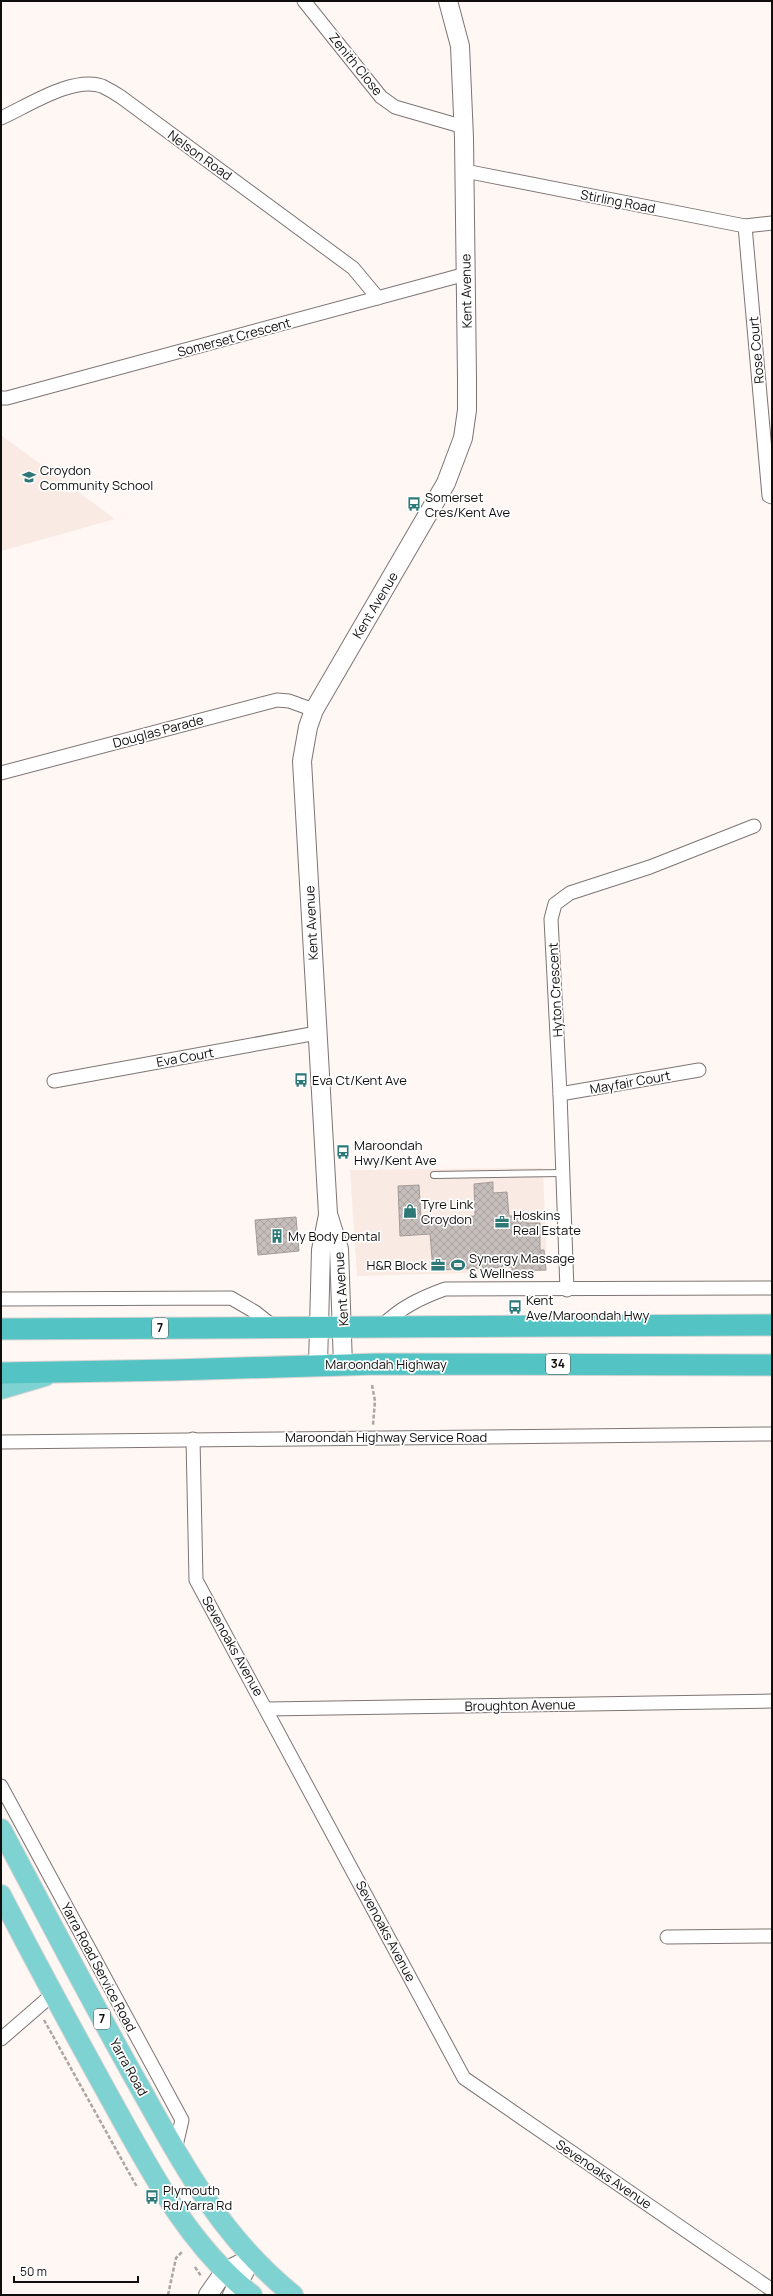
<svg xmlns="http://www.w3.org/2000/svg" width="773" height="2296" font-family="Manrope,sans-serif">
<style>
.built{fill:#f9eae4}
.building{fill:url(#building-cross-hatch);stroke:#a39b99}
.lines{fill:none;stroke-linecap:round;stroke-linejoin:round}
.service-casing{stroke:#7c7573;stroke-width:8}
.minor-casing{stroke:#7c7573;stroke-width:15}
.secondary-casing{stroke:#7c7573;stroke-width:20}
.primary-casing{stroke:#d4d4d3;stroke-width:22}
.trunk-casing{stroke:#d4d4d3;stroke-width:23}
.path{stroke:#aba5a3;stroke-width:2.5;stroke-dasharray:4 2;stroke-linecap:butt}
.service{stroke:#fff;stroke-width:6}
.minor{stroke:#fff;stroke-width:13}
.secondary{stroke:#fff;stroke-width:18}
.primary{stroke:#7fd2d2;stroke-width:20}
.trunk{stroke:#54c3c3;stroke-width:21}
.labels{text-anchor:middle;stroke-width:3.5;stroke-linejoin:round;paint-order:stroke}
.shield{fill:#fff;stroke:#585656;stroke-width:1}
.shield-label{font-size:12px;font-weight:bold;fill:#100e0d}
.street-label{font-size:13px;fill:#100e0d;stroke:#fff}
.poi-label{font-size:13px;fill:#100e0d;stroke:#fff;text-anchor:start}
</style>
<defs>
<pattern id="building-cross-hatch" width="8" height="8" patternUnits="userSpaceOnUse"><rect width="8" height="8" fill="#c6bebb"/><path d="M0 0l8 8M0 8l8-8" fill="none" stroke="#a9a2a0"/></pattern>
</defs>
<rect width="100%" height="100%" fill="#fff7f4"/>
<g class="built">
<path d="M 1,435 L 115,519 L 1,551 Z"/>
<path d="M 543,1168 L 547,1271 L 357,1276 L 350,1170 Z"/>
</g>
<g class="building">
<path d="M 493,1182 L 493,1193 L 507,1192 L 509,1216 L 526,1216 L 526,1223 L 540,1223 L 540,1250 L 544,1250 L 546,1270 L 512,1271 L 512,1267 L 433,1270 L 430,1234 L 400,1236 L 398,1186 L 419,1185 L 421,1219 L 475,1216 L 474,1184 Z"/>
<path d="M 296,1217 L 299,1251 L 258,1255 L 255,1220 Z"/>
</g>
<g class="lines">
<defs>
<path id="service" d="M 434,1175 L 562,1173"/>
<g id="minor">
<path d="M 304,1 L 381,97 L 395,107 L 464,127"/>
<path d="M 1,118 C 28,106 72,76 102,86 C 108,89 115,93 121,97 L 353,268 L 378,298"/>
<path d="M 465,171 L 745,226 L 772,223"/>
<path d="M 745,226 L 769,496 L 772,497"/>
<path d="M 1,398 L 7,398 L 466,274"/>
<path d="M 1,773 L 277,700 L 289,701 L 314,710"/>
<path d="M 54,1081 L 317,1033"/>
<path d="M 560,1094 L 699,1070"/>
<path d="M 567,1290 L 560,1094 L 551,919 L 555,904 L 570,893 L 650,867 L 754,826"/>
<path d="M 1,1299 L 231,1298 L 255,1312 L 274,1327"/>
<path d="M 382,1326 C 400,1308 420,1298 445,1289 L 772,1288"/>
<path d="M 193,1439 L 196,1580 L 464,2078 L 772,2290"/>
<path d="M 1,1442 L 772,1434"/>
<path d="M 267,1709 L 772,1701"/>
<path d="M 1,1786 L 182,2120 L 175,2150"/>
<path d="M 667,1937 L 772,1936"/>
<path d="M 1,2039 L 53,1994"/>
</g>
<g id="secondary">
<path d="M 318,1365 L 321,1250 L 328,1215"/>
<path d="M 343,1365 L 339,1249 L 328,1214 L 302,761 L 308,727 L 314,710 L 446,483 L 463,438 L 467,410 L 467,379 L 464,138 L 460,46 L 448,1"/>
<path d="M 208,2295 L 224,2272 L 251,2258"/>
<path d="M 232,2295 L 245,2271"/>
</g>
<g id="primary">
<path d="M 1,1389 L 45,1376"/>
<path d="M 1,1829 C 45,1912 88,1995 134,2077 C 181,2160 217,2233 293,2295"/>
<path d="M 1,1895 C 36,1963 73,2031 110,2098 C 149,2168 187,2244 252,2295"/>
</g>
<g id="trunk">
<path d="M 1,1329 L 772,1325"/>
<path d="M 1,1373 L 173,1370 L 378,1364 L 772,1365"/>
</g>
</defs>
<use href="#service" class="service-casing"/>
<use href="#minor" class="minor-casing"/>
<use href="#secondary" class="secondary-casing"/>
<use href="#primary" class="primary-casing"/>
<use href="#trunk" class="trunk-casing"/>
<g class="path">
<path d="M 372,1385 L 375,1401 L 373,1425"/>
<path d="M 44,2020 L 137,2187"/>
<path d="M 195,2267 L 201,2276"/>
<path d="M 168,2295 L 176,2258 L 183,2251"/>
</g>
<use href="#service" class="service"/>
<use href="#minor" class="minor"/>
<use href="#secondary" class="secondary"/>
<use href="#primary" class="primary"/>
<use href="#trunk" class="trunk"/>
</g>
<defs>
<symbol id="school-bare" viewBox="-9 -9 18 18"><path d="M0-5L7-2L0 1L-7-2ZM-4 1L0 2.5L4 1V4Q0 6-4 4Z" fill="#2f7878" stroke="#fff" stroke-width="2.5" paint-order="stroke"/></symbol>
<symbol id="bus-bare" viewBox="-9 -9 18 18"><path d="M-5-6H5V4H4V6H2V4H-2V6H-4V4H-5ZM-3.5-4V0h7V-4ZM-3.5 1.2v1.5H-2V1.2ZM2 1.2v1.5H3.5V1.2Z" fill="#2f7878" stroke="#fff" stroke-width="2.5" paint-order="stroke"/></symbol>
<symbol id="shop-bare" viewBox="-9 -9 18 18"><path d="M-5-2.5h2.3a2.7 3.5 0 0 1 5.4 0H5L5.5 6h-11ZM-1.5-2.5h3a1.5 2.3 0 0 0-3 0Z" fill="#2f7878" stroke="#fff" stroke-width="2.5" paint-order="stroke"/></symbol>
<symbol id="office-bare" viewBox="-9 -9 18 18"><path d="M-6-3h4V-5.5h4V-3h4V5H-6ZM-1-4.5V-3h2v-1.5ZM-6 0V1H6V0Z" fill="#2f7878" stroke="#fff" stroke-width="2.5" paint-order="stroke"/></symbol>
<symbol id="building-bare" viewBox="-9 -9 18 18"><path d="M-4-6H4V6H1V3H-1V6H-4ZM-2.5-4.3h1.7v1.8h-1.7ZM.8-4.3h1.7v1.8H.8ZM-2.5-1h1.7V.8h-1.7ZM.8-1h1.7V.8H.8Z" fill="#2f7878" stroke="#fff" stroke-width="2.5" paint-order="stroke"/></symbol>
<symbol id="stadium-bare" viewBox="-9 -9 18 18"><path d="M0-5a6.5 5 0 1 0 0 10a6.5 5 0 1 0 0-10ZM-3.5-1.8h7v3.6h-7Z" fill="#2f7878" stroke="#fff" stroke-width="2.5" paint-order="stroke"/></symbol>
</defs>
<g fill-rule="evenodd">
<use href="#school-bare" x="19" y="467" width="20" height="20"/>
<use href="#bus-bare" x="404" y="494" width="20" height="20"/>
<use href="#bus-bare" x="291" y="1070" width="20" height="20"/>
<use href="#bus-bare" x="333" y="1142" width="20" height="20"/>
<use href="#shop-bare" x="400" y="1201" width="20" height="20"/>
<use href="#office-bare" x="492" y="1212" width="20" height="20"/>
<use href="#building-bare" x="267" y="1226" width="20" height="20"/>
<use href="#office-bare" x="428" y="1255" width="20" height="20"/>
<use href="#stadium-bare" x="448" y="1255" width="20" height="20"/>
<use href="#bus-bare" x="505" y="1297" width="20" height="20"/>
<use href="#bus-bare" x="142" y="2187" width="20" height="20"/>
</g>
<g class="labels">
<g class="shield">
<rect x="152" y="1318" width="16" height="20" rx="3"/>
<rect x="546" y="1354" width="24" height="20" rx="3"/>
<rect x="94" y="2009" width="16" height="20" rx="3"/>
</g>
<g class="shield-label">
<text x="160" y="1332">7</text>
<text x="558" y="1368">34</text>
<text x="102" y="2023">7</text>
</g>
<g class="street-label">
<text transform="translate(356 64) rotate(51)" y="5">Zenith Close</text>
<text transform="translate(200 155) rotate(36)" y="5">Nelson Road</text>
<text transform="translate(618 201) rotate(11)" y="5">Stirling Road</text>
<text transform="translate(466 291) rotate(-91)" y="5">Kent Avenue</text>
<text transform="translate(234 337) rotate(-15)" y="5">Somerset Crescent</text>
<text transform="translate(756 350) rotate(-95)" y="5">Rose Court</text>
<text transform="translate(375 605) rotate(-59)" y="5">Kent Avenue</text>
<text transform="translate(158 731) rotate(-15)" y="5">Douglas Parade</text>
<text transform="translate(311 923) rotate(-93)" y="5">Kent Avenue</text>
<text transform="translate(555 990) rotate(-93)" y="5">Hyton Crescent</text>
<text transform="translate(185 1057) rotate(-10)" y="5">Eva Court</text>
<text transform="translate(630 1082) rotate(-10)" y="5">Mayfair Court</text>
<text transform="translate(341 1289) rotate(-94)" y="5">Kent Avenue</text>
<text x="386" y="1369">Maroondah Highway</text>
<text x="386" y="1442">Maroondah Highway Service Road</text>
<text transform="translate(233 1646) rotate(61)" y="5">Sevenoaks Avenue</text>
<text transform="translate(520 1705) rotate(-1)" y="5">Broughton Avenue</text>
<text transform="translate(386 1931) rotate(62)" y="5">Sevenoaks Avenue</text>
<text transform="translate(99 1967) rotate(62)" y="5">Yarra Road Service Road</text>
<text transform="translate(129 2067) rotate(61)" y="5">Yarra Road</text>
<text transform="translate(604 2174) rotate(34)" y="5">Sevenoaks Avenue</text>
</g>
<g class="poi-label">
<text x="40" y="475">Croydon<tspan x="40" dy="15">Community School</tspan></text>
<text x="425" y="502">Somerset<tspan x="425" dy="15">Cres/Kent Ave</tspan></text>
<text x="312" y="1085">Eva Ct/Kent Ave</text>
<text x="354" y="1150">Maroondah<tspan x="354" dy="15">Hwy/Kent Ave</tspan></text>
<text x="421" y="1209">Tyre Link<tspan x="421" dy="15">Croydon</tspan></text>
<text x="513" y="1220">Hoskins<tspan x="513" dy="15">Real Estate</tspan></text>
<text x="288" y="1241">My Body Dental</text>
<text x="469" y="1263">Synergy Massage<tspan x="469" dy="15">&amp; Wellness</tspan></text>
<text x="427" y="1270" text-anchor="end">H&amp;R Block</text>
<text x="526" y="1305">Kent<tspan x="526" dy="15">Ave/Maroondah Hwy</tspan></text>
<text x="163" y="2195">Plymouth<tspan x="163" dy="15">Rd/Yarra Rd</tspan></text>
</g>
</g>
<rect width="773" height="2296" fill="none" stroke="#100e0d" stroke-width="4"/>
<path d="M14 2276v6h124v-6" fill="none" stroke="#100e0d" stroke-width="2"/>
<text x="20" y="2276" font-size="12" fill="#100e0d" stroke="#ffffff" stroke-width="3" paint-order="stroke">50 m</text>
</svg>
